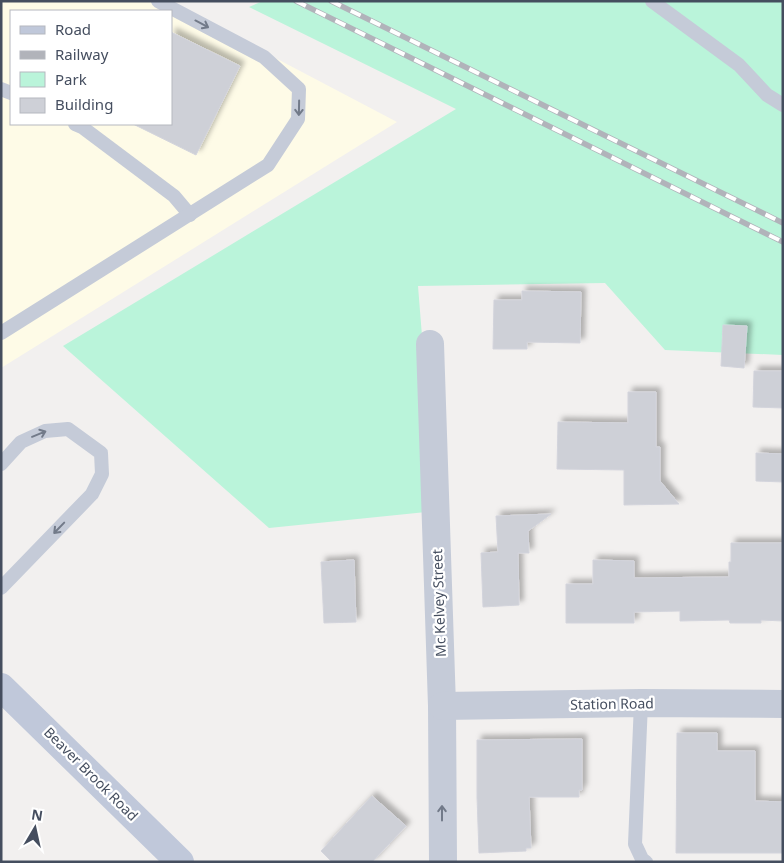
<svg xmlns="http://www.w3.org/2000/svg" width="784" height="863" font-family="'Noto Sans',sans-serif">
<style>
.commercial{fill:#fefbe7;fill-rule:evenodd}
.green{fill:#baf4da}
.building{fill:#ced0d7;stroke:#d3d4dc;filter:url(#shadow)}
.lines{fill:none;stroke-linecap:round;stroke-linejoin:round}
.lane{stroke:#c5cbd8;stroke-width:14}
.street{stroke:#c5cbd8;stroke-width:28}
.secondary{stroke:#c0c8da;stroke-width:28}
.rail-casing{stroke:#b1b3ba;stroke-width:5.5}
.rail{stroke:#fff;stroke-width:4;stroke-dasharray:11;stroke-linecap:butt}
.oneway{stroke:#727a89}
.labels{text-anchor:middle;stroke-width:4.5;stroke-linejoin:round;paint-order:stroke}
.street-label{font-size:14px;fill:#454e5f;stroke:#fff}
</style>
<defs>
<filter id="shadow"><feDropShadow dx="4.5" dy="-4.5" stdDeviation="2.5" flood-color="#0004"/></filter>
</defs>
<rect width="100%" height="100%" fill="#f2f0ef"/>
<path class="commercial" d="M 1,1 L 167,1 L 397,122 L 1,368 ZM 11,11 L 171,11 L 171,124 L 11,124 Z"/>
<path class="green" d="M 263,1 L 783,1 L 783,355 L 665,350 L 605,283 L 418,286 L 436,511 L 269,528 L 63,346 L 456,109 L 249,7 Z"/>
<g class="building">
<path d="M 171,32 L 240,66 L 196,155 L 133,124 L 171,124 Z"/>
<path d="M 522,291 L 581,292 L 580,343 L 527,342 L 527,349 L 493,349 L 494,300 L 522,300 Z"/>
<path d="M 723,325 L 747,326 L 744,368 L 721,366 Z"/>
<path d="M 754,371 L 783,371 L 783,408 L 753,407 Z"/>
<path d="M 628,392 L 656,392 L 656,447 L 660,447 L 660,481 L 679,504 L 624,505 L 624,470 L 557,469 L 558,422 L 628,423 Z"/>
<path d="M 756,453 L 783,454 L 783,482 L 756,481 Z"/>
<path d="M 551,514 L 528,531 L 529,553 L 518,553 L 519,605 L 483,607 L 481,553 L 498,552 L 496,516 Z"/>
<path d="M 731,543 L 783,543 L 783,621 L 761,620 L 761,623 L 730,623 L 729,620 L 680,621 L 680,611 L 634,612 L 634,623 L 566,623 L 566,584 L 593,584 L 593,560 L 634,561 L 634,578 L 729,577 L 729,562 L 731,562 Z"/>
<path d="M 354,560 L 356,622 L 324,623 L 321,562 Z"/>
<path d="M 677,733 L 717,733 L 717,751 L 755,751 L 755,801 L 783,802 L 783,853 L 676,853 Z"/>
<path d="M 582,739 L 582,790 L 579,790 L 579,797 L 529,797 L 531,848 L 526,848 L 526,851 L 479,853 L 477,797 L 477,740 Z"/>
<path d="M 372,796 L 406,826 L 372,862 L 332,862 L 321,851 Z"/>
</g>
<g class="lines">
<g class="lane">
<path d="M 652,1 L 739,65 L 767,95 L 783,105"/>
<path d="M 1,89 L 11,93"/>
<path d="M 75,124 L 82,127 L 174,196 L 190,215"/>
<path d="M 1,333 L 268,165 L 298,119 L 299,89 L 264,57 L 158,1"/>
<path d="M 1,464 L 21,442 L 45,431 L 68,429 L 101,453 L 102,474 L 92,494 L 1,588"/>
<path d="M 641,703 L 635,844 L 642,859 L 646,862"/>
</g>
<g class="street">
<path d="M 430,344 L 442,706 L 443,862"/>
<path d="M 442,706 L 641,703 L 783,704"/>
</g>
<path class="secondary" d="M 1,687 L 180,862"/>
<defs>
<g id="rail">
<path d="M 296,1 L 783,242"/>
<path d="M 331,1 L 783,223"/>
</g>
</defs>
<use href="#rail" class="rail-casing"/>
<use href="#rail" class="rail"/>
</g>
<defs><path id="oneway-shaft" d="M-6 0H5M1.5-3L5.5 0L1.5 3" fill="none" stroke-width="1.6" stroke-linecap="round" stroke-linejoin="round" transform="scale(1.25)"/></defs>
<g class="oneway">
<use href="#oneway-shaft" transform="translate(202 24) rotate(28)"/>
<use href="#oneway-shaft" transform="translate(299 108) rotate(91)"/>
<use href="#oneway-shaft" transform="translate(39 434) rotate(-22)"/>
<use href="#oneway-shaft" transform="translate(59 528) rotate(134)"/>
<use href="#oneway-shaft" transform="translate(442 813) rotate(-90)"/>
</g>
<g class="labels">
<g class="street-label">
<text transform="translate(439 603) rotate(-92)" y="5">Mc Kelvey Street</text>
<text transform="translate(612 704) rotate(-1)" y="5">Station Road</text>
<text transform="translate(91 774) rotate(45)" y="5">Beaver Brook Road</text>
</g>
</g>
<rect width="784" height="863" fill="none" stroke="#454e5f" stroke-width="5"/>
<rect x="10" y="10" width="162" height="115" fill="#ffffff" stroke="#b5b8bf"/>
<rect x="20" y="26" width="25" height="8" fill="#c0c8da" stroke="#b5b8bf"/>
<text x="55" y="35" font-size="15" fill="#454e5f">Road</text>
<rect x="20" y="51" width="25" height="8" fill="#b1b3ba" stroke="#b5b8bf"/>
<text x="55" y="60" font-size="15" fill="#454e5f">Railway</text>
<rect x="20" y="72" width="25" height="15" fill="#baf4da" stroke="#b5b8bf"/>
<text x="55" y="85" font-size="15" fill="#454e5f">Park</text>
<rect x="20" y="98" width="25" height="15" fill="#ced0d7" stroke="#b5b8bf"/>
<text x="55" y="110" font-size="15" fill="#454e5f">Building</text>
<g transform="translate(35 828) rotate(9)" stroke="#ffffff" stroke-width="4" paint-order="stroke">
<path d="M0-4L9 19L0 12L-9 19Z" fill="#454e5f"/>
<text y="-8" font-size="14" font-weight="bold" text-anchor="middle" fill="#454e5f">N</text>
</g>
</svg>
